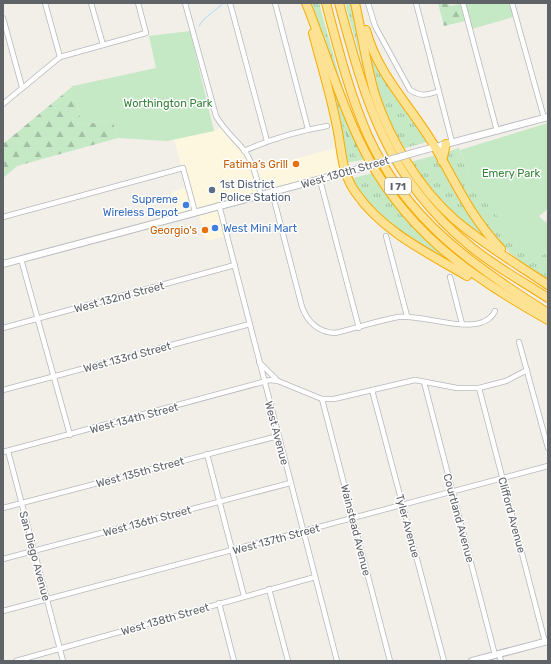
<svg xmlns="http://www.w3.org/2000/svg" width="551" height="664" font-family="Rubik,sans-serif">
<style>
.commercial{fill:#fef7e0}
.grass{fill:url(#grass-tufts)}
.forest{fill:url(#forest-firs)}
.green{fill:#c5e8c5}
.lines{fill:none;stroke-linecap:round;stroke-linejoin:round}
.stream{stroke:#aadaff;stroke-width:1}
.street-casing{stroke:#b5b8bc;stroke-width:6}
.secondary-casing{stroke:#b6babf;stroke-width:8}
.highway-casing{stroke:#f9ab00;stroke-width:10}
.street{stroke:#fff;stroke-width:4.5}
.secondary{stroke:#fff;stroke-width:6}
.highway{stroke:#fde293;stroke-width:8}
.secondary-bridge-casing{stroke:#b6babf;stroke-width:8;stroke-linecap:butt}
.secondary-bridge{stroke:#fff;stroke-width:6}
.food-dot{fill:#e8710a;stroke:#fff;stroke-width:1.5}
.service-dot{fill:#5c6f8a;stroke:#fff;stroke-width:1.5}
.shop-dot{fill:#3f7fe0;stroke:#fff;stroke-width:1.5}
.labels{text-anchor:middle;stroke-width:3;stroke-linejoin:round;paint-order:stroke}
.shield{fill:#fff;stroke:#8f9295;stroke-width:1}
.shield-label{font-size:10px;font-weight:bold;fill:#5f6368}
.park-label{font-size:11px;fill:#348238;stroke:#fff}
.food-label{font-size:11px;fill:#c56008;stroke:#fff;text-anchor:end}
.street-label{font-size:11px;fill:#5f6368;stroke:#fff}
.service-label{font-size:11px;fill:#4e5e75;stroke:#fff;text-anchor:start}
.shop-label{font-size:11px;fill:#366cbe;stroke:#fff;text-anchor:end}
</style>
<defs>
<pattern id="grass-tufts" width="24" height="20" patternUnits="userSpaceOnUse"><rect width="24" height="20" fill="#c5e8c5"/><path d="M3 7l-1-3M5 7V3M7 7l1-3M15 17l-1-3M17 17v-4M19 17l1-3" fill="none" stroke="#a3c0a4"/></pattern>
<pattern id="forest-firs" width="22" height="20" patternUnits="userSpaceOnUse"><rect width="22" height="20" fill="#c5e8c5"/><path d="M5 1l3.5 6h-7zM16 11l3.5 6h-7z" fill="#a3c0a4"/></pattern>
</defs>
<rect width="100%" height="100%" fill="#f1efe8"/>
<path class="commercial" d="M 224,127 L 255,170 L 335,148 L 342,175 L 219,207 L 226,236 L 206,241 L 198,210 L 178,215 L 172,192 L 187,187 L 174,139 L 214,131 Z"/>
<g class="grass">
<path d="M 309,3 L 319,3 L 342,86 L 340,87 Z"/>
<path d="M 345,3 L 354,3 L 370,84 L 368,85 Z"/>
<path d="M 363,23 L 371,53 L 426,138 L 427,142 L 402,149 L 385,113 L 374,81 Z"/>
<path d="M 320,49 L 366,159 L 346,163 Z"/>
<path d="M 459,148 L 475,188 L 536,258 L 548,252 L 548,282 L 511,254 L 477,216 L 445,162 L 447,152 Z"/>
<path d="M 436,155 L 468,213 L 489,239 L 488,241 C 454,217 434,195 410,162 Z"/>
<path d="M 373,173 L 411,224 L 437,251 L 458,267 L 405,236 L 374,211 L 350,179 Z"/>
</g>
<g class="forest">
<path d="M 438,3 L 448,3 L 450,6 L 460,4 L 465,21 L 444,26 Z"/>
<path d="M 73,86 L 82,125 L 112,119 L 118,138 L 17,166 L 3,178 L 3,144 Z"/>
<path d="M 343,123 L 347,124 L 362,155 L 361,157 L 356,156 L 350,149 Z"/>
</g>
<g class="green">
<path d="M 465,3 L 510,3 L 513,17 L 472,29 Z"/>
<path d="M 190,31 L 214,131 L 167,141 L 118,138 L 112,119 L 82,125 L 73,86 L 156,68 L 149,36 Z"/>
<path d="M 548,123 L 548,209 L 539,216 L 545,222 L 548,221 L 548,252 L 536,258 L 524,250 L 475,188 L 460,150 Z"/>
</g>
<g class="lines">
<path class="stream" d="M 199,26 L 204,19 L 224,3"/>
<defs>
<g id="street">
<path d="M 45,3 L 60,57"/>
<path d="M 91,3 L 103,45"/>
<path d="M 185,3 L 216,116 C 224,130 234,138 244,150 C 253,162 257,180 261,195"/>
<path d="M 230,3 L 267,141"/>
<path d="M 275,3 L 308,129"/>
<path d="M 368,3 L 375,26 L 410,90 C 421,97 428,95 439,91"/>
<path d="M 416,3 L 452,142"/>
<path d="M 463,3 L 497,131"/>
<path d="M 512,3 L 544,118"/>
<path d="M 3,18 L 22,87"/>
<path d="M 3,104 L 60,57 L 146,33 L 138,3"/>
<path d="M 244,151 C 271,139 298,131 327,126"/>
<path d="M 320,180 L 359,328"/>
<path d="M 272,192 L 302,307 C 308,323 318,332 335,333 C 356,328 377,321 398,317 C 424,313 481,340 495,311"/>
<path d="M 219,205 L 337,661"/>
<path d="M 3,217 L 183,168 L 195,212"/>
<path d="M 386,236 L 407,316"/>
<path d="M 21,259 L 70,435"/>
<path d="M 450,277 L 462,324"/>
<path d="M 3,328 L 235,265"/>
<path d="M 519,342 L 548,448"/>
<path d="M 259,362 L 278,381"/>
<path d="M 424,382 L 495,655"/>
<path d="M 479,388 L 545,642"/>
<path d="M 3,390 L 250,324"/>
<path d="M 372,390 L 444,661"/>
<path d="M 322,399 L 390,661"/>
<path d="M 8,451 L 63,661"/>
<path d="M 3,452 L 270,380 L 278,381 L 322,399 L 334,399 L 415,380 L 457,388 L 479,388 L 506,381 L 527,370"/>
<path d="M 207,454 L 244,596"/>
<path d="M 3,508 L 278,436"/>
<path d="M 3,559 L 290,483"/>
<path d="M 269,589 L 288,661"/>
<path d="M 219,603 L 234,661"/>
<path d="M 3,611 L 548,466"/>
<path d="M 499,654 L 501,661"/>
<path d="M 16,661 L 315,577"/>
</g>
<g id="secondary">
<path d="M 420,151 L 548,117"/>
<path d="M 3,264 L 358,169"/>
<path d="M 472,661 L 548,641"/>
</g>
<g id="highway">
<path d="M 306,3 C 325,50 339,99 361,144 C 402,229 469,276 548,320"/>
<path d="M 326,3 C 338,48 349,93 368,136 C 406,219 473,266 548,313"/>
<path d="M 339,3 C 366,103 386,177 470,246 C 494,266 522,281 548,298"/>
<path d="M 355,3 C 362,33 366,65 375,95 C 390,140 418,187 454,219 C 483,244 517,264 548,285"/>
<path d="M 366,30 C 378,76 412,107 435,147 C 457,185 470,216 501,249"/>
<path d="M 313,33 C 321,64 331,95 337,127 C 342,150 341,173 356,193 C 382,231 428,253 467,276"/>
<path d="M 442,161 L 446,144"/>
</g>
</defs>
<use href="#street" class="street-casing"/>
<use href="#secondary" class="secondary-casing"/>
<use href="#highway" class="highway-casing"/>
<use href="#street" class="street"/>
<use href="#secondary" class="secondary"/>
<use href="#highway" class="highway"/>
<defs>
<path id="secondary-bridge" d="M 358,169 L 420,151"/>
</defs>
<use href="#secondary-bridge" class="secondary-bridge-casing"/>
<use href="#secondary-bridge" class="secondary-bridge"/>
</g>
<g class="food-dot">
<circle cx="296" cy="164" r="4"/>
<circle cx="205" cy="230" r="4"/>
</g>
<circle class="service-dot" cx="212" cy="190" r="4"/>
<g class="shop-dot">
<circle cx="186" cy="205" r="4"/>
<circle cx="215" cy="228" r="4"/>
</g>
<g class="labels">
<rect class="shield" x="385" y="178" width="26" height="16" rx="3"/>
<g class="shield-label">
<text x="398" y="190">I 71</text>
</g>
<g class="park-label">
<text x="168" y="107">Worthington Park</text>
<text x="511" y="177">Emery Park</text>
</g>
<g class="food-label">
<text x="288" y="168">Fatima’s Grill</text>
<text x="197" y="234">Georgio's</text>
</g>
<g class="street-label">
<text transform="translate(345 172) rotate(-16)" y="4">West 130th Street</text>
<text transform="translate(119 297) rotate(-15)" y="4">West 132nd Street</text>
<text transform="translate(127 357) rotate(-15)" y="4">West 133rd Street</text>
<text transform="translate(134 418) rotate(-15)" y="4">West 134th Street</text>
<text transform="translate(277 433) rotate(75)" y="4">West Avenue</text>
<text transform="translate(140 472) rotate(-15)" y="4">West 135th Street</text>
<text transform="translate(512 515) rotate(75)" y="4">Clifford Avenue</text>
<text transform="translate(459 518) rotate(75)" y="4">Courtland Avenue</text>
<text transform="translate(147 521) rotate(-15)" y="4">West 136th Street</text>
<text transform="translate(408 526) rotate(75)" y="4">Tyler Avenue</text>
<text transform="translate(356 530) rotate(76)" y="4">Wainstead Avenue</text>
<text transform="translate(276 539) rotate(-15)" y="4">West 137th Street</text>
<text transform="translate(35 556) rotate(75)" y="4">San Diego Avenue</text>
<text transform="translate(165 619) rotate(-16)" y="4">West 138th Street</text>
</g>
<g class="service-label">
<text x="220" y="188">1st District<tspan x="220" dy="13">Police Station</tspan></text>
</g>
<g class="shop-label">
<text x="178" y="203">Supreme<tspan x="178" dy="13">Wireless Depot</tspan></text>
<text x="223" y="232" text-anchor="start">West Mini Mart</text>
</g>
</g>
<rect width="551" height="664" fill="none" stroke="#5f6368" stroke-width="8"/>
</svg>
